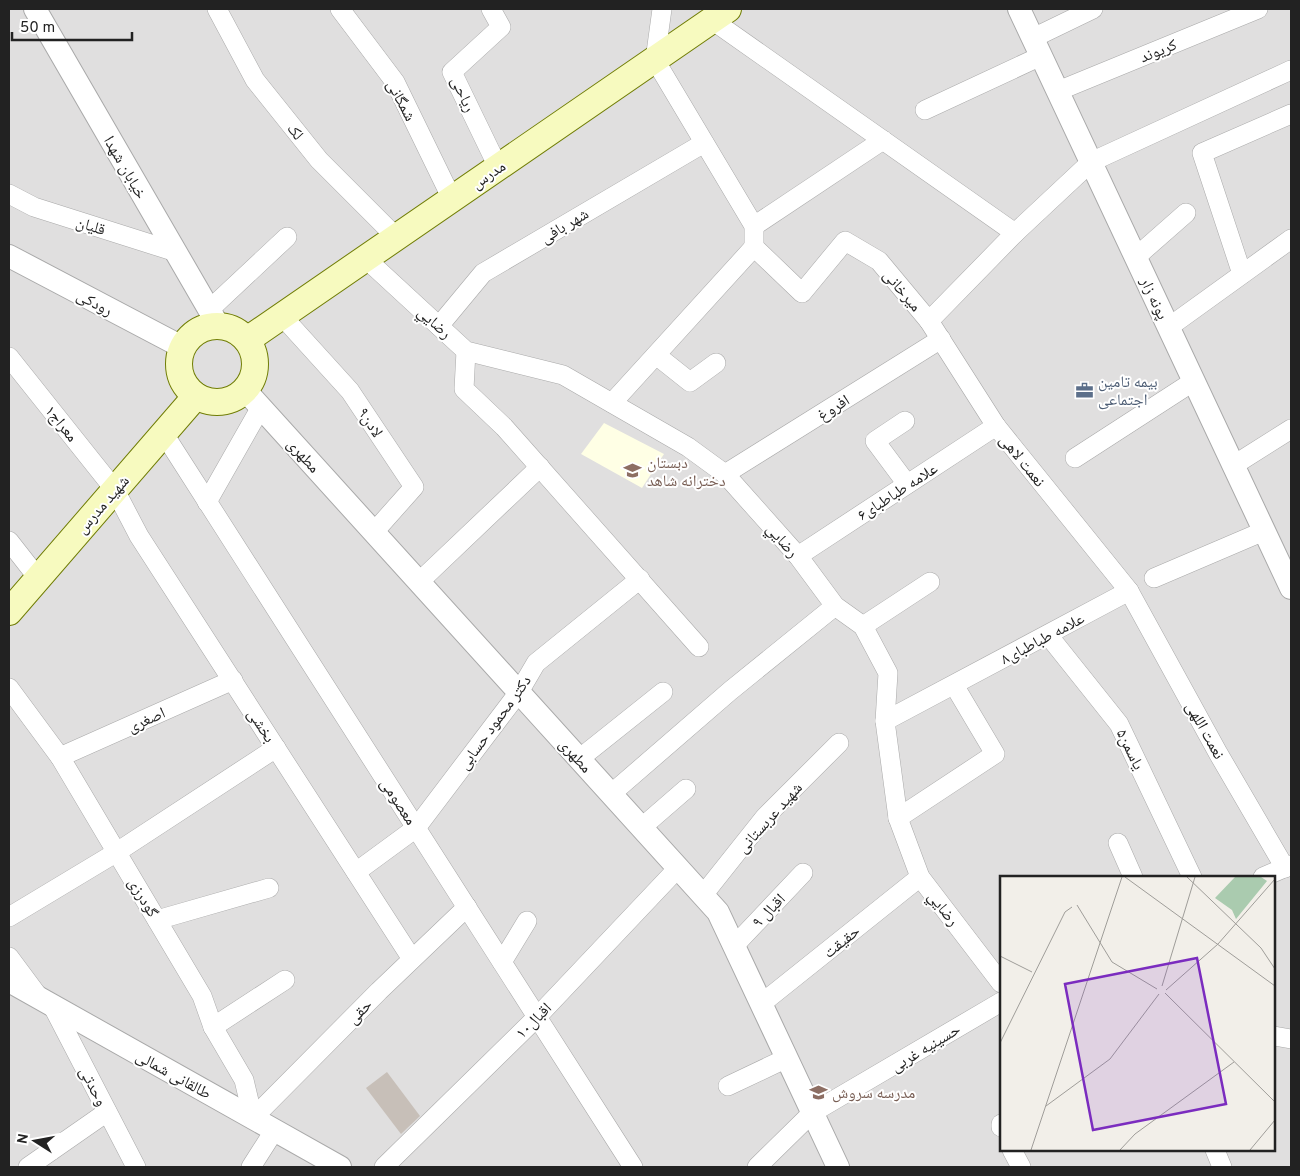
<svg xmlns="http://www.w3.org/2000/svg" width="1300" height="1176" font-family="Overpass,'Noto Naskh Arabic',sans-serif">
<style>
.residential{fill:#e0dfdf;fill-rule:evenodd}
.education{fill:#ffffe5}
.building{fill:#c7bfb8}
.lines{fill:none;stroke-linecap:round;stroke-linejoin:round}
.minor-casing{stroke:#a9a9a9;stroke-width:20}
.tertiary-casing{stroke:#a9a9a9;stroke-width:24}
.secondary-casing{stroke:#707d05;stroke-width:28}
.minor{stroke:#fff;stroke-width:19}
.tertiary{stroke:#fff;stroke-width:22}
.secondary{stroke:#f7fabf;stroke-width:26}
.labels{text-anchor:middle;stroke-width:4;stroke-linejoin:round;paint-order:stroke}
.street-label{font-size:16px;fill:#222;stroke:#fff}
.service-label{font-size:16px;fill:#4e5e75;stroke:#fff;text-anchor:start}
.education-label{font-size:16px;fill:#785e54;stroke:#fff;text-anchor:start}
.inset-road{fill:none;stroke:#9f9d99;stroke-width:1}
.view{fill:#7b2cbf;fill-opacity:0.15;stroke:#7b2cbf;stroke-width:2.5}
.inset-edge{fill:none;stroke:#222;stroke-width:2.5}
</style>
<rect width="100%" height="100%" fill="#f2efe9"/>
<path class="residential" d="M 9,9 L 1291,9 L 1291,1167 L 9,1167 ZM 1001,877 L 1274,877 L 1274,1150 L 1001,1150 Z"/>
<path class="education" d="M 604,423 L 664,454 L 642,488 L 581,454 Z"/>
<path class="building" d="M 387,1072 L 420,1116 L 401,1134 L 366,1088 Z"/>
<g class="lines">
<defs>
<g id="minor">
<path d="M 217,9 L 255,80 L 319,160 L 396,237"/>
<path d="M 340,9 L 395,82 L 452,199"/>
<path d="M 491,9 L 501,27 L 452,72 L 498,167"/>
<path d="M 662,9 L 655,60 L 754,226 L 754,247 L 802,293 L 845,241 L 879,261 L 929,321 L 1015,233 L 1091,162 L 1291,70"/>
<path d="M 712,20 L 1015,233"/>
<path d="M 1033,38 L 1093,9"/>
<path d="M 1058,91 L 1258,9"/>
<path d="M 925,110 L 1041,56"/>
<path d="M 9,194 L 34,207 L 176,252"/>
<path d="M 754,226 L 883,140"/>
<path d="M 1136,257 L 1186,213"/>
<path d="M 365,258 L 466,351 L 563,375 L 688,447 L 725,474 L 798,556 L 835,606 L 863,626 L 888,673 L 885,721 L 898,818 L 920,877 L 1001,983"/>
<path d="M 1242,274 L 1202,153 L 1291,114"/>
<path d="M 209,310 L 287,237"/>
<path d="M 282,316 L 350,391 L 414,487 L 374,532"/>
<path d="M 929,321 L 996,426 L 1129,591 L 1218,753 L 1285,868"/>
<path d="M 439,326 L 483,273 L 704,143"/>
<path d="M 1169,327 L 1291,239"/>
<path d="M 466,351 L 464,389 L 504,427 L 699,647"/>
<path d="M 656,355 L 690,382 L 716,363"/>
<path d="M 9,357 L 115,490 L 139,536 L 412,959"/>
<path d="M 612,403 L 754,247"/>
<path d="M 905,421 L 875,441 L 907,484"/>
<path d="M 164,434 L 633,1167"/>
<path d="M 1075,458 L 1194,381"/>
<path d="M 1234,465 L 1291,429"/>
<path d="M 725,474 L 941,339"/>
<path d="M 207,502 L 261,407"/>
<path d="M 9,541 L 38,578"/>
<path d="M 798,556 L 996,426"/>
<path d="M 1154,578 L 1264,531"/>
<path d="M 419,582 L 540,467"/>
<path d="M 863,626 L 930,582"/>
<path d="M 1048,635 L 1119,724 L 1192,877"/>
<path d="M 9,688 L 60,757 L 202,996 L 213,1027 L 244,1080 L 253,1118"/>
<path d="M 885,721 L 1129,591"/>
<path d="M 60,757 L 233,680"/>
<path d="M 579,759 L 663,692"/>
<path d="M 611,794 L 730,691 L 835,606"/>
<path d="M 898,818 L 995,754 L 954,685"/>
<path d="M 641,828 L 686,789"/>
<path d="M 1118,843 L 1133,877"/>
<path d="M 356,872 L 416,828 L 519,692 L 536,663 L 640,579"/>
<path d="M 1263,877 L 1291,865"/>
<path d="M 703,895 L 765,817 L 839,743"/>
<path d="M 9,917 L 117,852 L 276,748"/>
<path d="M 157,920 L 269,888"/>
<path d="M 734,946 L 803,873"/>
<path d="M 9,957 L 38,996"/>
<path d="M 502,962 L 527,921"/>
<path d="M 761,1004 L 920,877"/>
<path d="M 52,1005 L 136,1167"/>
<path d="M 213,1027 L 285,980"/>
<path d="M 1274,1036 L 1291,1039"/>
<path d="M 728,1086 L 787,1058"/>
<path d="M 253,1118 L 379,991 L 467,907"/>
<path d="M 1001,1124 L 1001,1127"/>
<path d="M 1012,1150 L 1021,1167"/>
<path d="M 1215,1150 L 1222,1167"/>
<path d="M 28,1167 L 107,1112"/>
<path d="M 251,1167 L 274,1131"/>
<path d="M 384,1167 L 537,1017 L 678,868"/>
<path d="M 757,1167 L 812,1113 L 1001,1002"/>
</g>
<g id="tertiary">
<path d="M 35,9 L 218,325"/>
<path d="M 1019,9 L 1291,588"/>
<path d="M 9,256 L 182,347"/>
<path d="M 245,390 L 718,912 L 838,1167"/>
<path d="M 9,981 L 340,1167"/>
</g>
<g id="secondary">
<circle cx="217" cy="364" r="38"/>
<path d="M 247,340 L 728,9"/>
<path d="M 9,612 L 196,396"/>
</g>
</defs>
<use href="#minor" class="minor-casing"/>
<use href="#tertiary" class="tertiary-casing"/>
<use href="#secondary" class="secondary-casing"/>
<use href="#minor" class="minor"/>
<use href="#tertiary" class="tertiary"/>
<use href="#secondary" class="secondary"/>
</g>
<defs>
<symbol id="office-bare" viewBox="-9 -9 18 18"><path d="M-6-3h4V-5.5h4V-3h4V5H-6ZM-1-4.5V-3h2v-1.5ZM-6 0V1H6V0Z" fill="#5c6f8a" stroke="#fff" stroke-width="2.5" paint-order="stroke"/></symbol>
<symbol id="school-bare" viewBox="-9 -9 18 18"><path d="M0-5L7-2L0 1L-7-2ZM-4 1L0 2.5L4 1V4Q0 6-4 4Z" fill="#8d6e63" stroke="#fff" stroke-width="2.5" paint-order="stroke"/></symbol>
</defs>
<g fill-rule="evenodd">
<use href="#office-bare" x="1072" y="378" width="25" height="25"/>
<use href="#school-bare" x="620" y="458" width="25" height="25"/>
<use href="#school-bare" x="806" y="1080" width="25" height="25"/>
</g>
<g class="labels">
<g class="street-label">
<text transform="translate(1158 50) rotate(-22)" y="6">کریوند</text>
<text transform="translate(464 94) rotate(66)" y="6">ریاحی</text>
<text transform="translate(402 100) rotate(62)" y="6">شمگانی</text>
<text transform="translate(296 131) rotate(52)" y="6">لک</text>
<text transform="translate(126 167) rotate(60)" y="6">خیابان شهدا</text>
<text transform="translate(488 174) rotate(-34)" y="6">مدرس</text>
<text transform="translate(91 225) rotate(17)" y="6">قلیان</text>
<text transform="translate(564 225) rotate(-31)" y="6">شهر بافی</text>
<text transform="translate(903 290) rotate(50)" y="6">میرخانی</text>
<text transform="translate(1155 298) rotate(65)" y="6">پونه زار</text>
<text transform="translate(95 302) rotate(28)" y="6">رودکی</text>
<text transform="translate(435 322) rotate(42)" y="6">رضایي</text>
<text transform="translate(833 407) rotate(-32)" y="6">افروغ</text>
<text transform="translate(371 422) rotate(57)" y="6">لادن۹</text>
<text transform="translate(62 423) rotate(51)" y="6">معراج۱</text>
<text transform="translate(304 455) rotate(48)" y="6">مطهری</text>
<text transform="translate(1023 460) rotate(51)" y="6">نعمت لاهی</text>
<text transform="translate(897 491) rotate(-33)" y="6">علامه طباطبای۶</text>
<text transform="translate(102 504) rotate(-49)" y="6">شهید مدرس</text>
<text transform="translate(783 540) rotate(49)" y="6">رضایي</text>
<text transform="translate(1042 638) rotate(-28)" y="6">علامه طباطبای۸</text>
<text transform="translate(146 719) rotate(-24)" y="6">اصغری</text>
<text transform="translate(494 722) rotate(-54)" y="6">دکتر محمود حسابی</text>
<text transform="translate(262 725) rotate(57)" y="6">بخشی</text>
<text transform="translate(1206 730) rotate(61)" y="6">نعمت اللهی</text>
<text transform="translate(1131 749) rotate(64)" y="6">یاسمن۵</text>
<text transform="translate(576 755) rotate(48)" y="6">مطهری</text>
<text transform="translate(399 801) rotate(57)" y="6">معصومی</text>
<text transform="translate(769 817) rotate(-48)" y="6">شهید عربستانی</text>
<text transform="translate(144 897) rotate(59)" y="6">گودرزی</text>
<text transform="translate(944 908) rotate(52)" y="6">رضایي</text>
<text transform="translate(768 910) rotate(-46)" y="6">اقبال ۹</text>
<text transform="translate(841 941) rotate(-39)" y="6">حقیقت</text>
<text transform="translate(359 1011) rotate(-45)" y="6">حقی</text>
<text transform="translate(533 1020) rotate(-45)" y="6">اقبال۱۰</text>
<text transform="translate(925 1047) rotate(-31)" y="6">حسینیه غربی</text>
<text transform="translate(174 1074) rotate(29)" y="6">طالقانی شمالی</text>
<text transform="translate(94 1086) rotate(63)" y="6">وحدتی</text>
</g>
<g class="service-label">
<text x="1098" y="387">بیمه تامین<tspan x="1098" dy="18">اجتماعی</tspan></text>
</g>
<g class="education-label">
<text x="647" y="468">دبستان<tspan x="647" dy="18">دخترانه شاهد</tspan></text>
<text x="832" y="1098">مدرسه سروش</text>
</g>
</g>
<g transform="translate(1000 876)">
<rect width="275" height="275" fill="#f2efe9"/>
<path d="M 235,1 L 261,1 L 267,5 L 236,43 L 232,34 L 215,22 Z" fill="#aacbaf"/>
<path class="inset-road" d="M 125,1 L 275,110M 187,1 L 261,72 L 275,93M 77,29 L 112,86 L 157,113M 0,80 L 32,96M 162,110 L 195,1M 166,114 L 218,68 L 275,3M 165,117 L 275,226M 0,167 L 65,36 L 72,31M 46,230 L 110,183 L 159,118M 31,274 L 122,1M 120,274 L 135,258 L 234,186M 250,274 L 275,244"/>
<path class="view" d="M 197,82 L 226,228 L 93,254 L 65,108 Z"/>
<rect width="275" height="275" class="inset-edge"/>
</g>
<rect width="1300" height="1176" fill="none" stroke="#222222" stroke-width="20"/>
<g transform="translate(35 1141) rotate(281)" stroke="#ffffff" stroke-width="4" paint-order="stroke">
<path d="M0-4L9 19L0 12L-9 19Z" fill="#222222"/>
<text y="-8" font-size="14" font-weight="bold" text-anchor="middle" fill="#222222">N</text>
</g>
<path d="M12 32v8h120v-8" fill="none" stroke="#222222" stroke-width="2.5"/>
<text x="20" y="32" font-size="15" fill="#222222" stroke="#ffffff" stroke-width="4" paint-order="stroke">50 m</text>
</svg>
